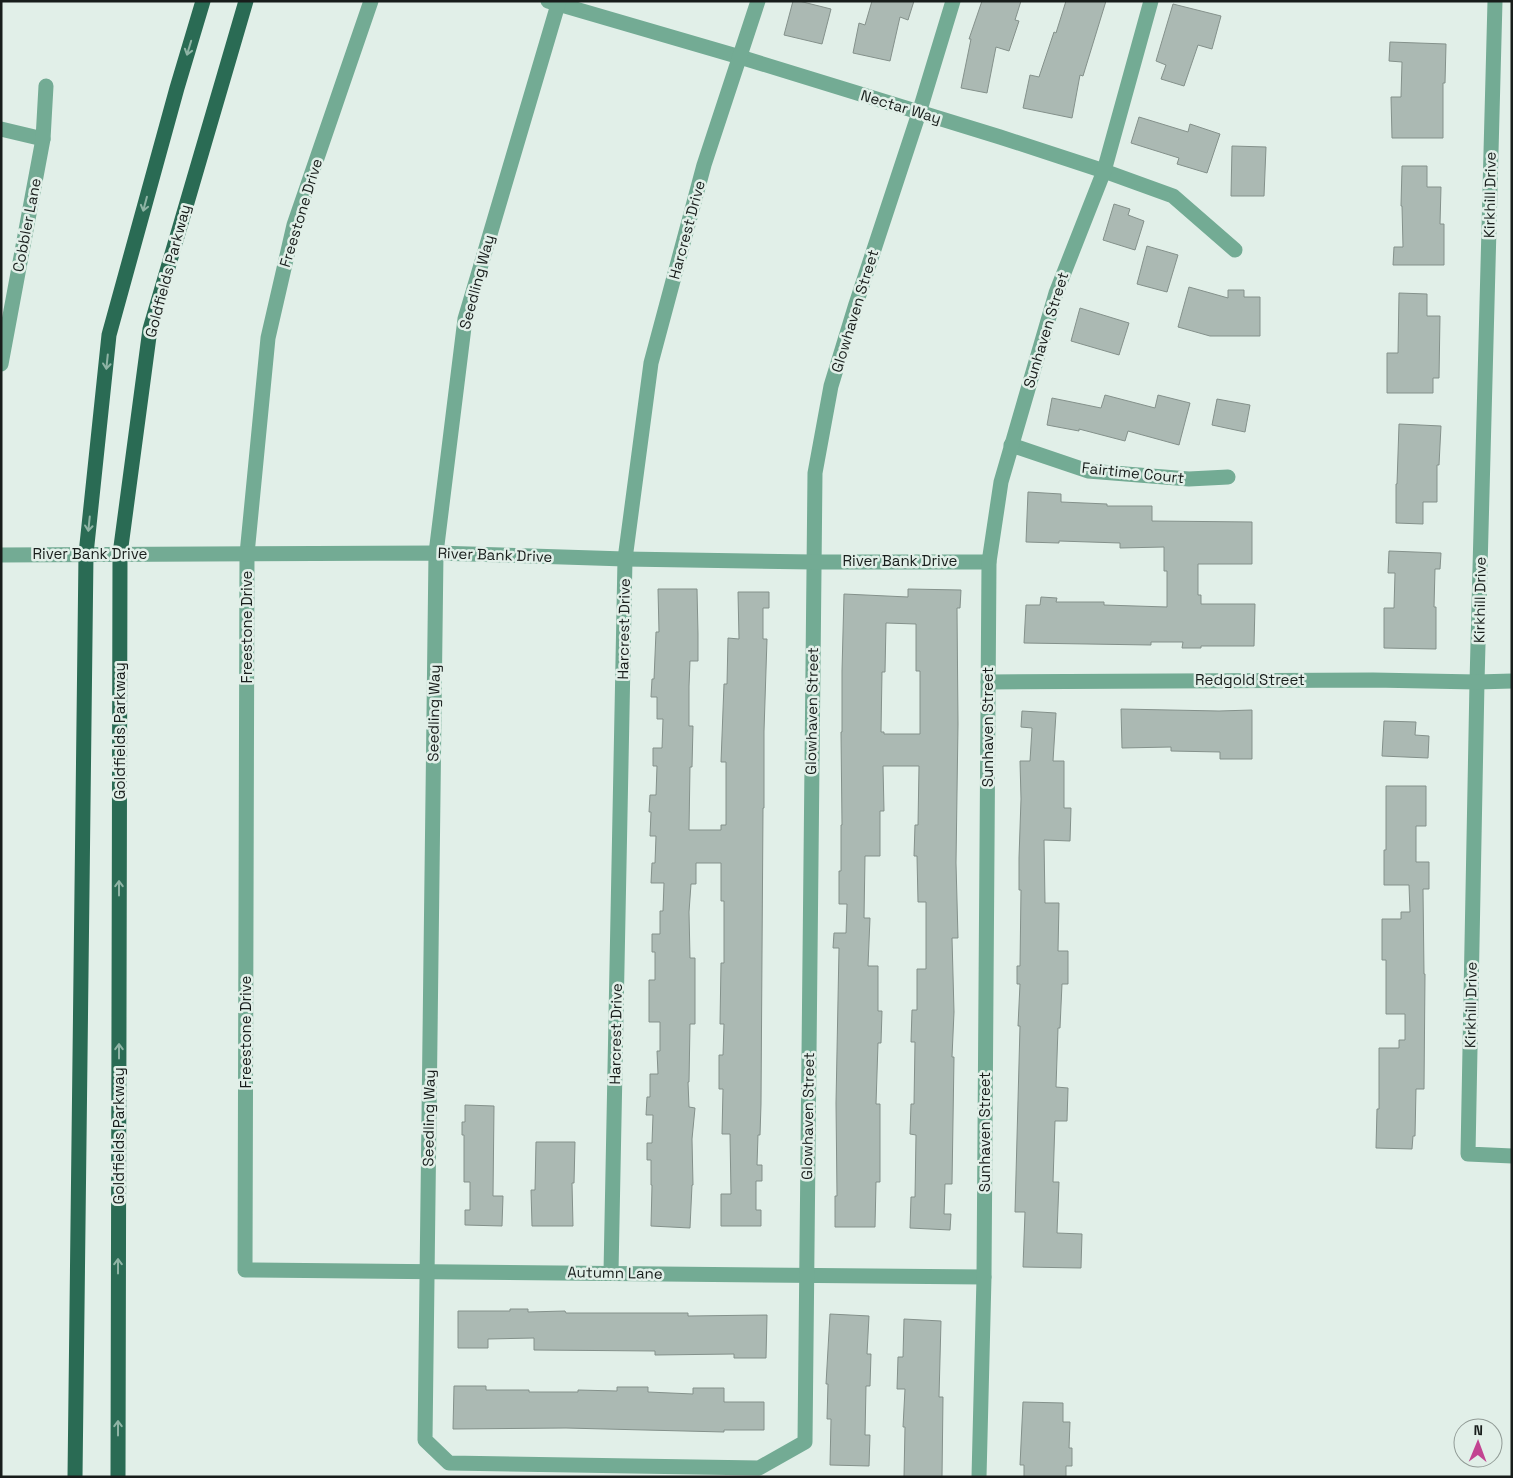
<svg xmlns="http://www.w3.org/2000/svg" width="1513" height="1478" font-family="'Space Grotesk',sans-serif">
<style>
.building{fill:#abb9b3;stroke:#84918b;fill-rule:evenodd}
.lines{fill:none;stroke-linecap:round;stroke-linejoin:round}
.minor{stroke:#73ab94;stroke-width:15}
.major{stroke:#2a6b54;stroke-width:15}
.oneway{stroke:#8fb4a5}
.labels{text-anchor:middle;stroke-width:5;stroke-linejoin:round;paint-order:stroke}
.street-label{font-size:15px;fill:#181d1b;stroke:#e1efe8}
</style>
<rect width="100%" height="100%" fill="#e1efe8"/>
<g class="building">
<path d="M 793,1 L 799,1 L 831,9 L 822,44 L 784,35 Z"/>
<path d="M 872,1 L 914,1 L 908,20 L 900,17 L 890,61 L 853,53 L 859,23 L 865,25 Z"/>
<path d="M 982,1 L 1021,1 L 1015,20 L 1019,21 L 1009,51 L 996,47 L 987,93 L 961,88 L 971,39 L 969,39 Z"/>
<path d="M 1066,1 L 1106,1 L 1083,76 L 1080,75 L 1072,118 L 1023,108 L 1030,75 L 1039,77 L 1054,32 L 1056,33 Z"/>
<path d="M 1173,4 L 1221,16 L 1212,49 L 1198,45 L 1184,86 L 1161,79 L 1166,65 L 1156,61 Z"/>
<path d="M 1390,42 L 1446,44 L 1445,83 L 1443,83 L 1443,138 L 1392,138 L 1391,97 L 1401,97 L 1402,62 L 1389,61 Z"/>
<path d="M 1139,117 L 1188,132 L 1190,124 L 1220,134 L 1207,173 L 1177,164 L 1179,158 L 1131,143 Z"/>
<path d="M 1232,146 L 1266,147 L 1264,196 L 1231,196 Z"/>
<path d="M 1402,166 L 1427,166 L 1427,187 L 1441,187 L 1440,224 L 1444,224 L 1444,265 L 1393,265 L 1394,247 L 1403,247 L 1402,206 L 1401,206 Z"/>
<path d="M 1114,204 L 1130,209 L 1128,215 L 1144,221 L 1135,250 L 1103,240 Z"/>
<path d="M 1147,246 L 1178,255 L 1167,292 L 1137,284 Z"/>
<path d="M 1189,287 L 1228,298 L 1228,290 L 1244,290 L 1244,297 L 1260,297 L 1260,336 L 1210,336 L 1178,327 Z"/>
<path d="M 1399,293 L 1427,294 L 1427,316 L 1440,316 L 1439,378 L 1433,378 L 1433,393 L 1387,393 L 1387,353 L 1398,353 Z"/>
<path d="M 1080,308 L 1129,323 L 1119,355 L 1071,341 Z"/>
<path d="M 1105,395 L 1155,408 L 1158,395 L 1190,403 L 1179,445 L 1128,431 L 1125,441 L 1079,429 L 1079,431 L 1047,425 L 1052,398 L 1101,408 Z"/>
<path d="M 1217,399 L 1250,405 L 1245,432 L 1212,425 Z"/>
<path d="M 1399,424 L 1441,426 L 1439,465 L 1437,465 L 1437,502 L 1423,502 L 1423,524 L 1396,523 L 1396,484 L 1397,484 Z"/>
<path d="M 1028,492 L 1061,494 L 1061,502 L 1107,504 L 1107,506 L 1152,506 L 1152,521 L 1252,522 L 1252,564 L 1198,564 L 1198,595 L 1201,595 L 1201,604 L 1255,604 L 1254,646 L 1201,646 L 1201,648 L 1182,648 L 1183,642 L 1151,642 L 1151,645 L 1024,643 L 1026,605 L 1040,605 L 1041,597 L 1057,598 L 1056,602 L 1104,602 L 1104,605 L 1167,607 L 1167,571 L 1164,571 L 1164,547 L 1120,548 L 1120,543 L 1059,541 L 1059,543 L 1026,542 Z"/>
<path d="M 1389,551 L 1441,553 L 1440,569 L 1435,569 L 1434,607 L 1436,607 L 1436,649 L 1384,648 L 1384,608 L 1394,608 L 1395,573 L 1388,573 Z"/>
<path d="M 658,589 L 697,589 L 698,634 L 698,661 L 690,661 L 689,686 L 689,726 L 693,726 L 692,767 L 690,767 L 689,830 L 721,830 L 721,825 L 726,825 L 726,762 L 721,762 L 724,684 L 727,684 L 728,638 L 739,639 L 738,592 L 769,592 L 769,608 L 763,608 L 763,639 L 767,639 L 764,731 L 764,808 L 763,808 L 761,1104 L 760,1135 L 758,1135 L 757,1165 L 762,1165 L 762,1181 L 756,1181 L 756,1210 L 761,1210 L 761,1226 L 721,1226 L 721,1194 L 731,1194 L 730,1134 L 722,1134 L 723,1089 L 719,1089 L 719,1055 L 723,1055 L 724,1024 L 720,1024 L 721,963 L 724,963 L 724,901 L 721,901 L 721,863 L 696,863 L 696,884 L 691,884 L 689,912 L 690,958 L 695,958 L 695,1024 L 690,1024 L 689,1082 L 688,1082 L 689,1107 L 695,1108 L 692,1139 L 693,1185 L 692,1185 L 690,1228 L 651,1226 L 652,1185 L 651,1185 L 651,1160 L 647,1160 L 647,1143 L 652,1143 L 653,1115 L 646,1115 L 647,1097 L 650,1097 L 650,1074 L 658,1074 L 657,1051 L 660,1051 L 660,1022 L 649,1022 L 649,980 L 655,980 L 655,952 L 652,952 L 652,934 L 660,934 L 660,911 L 663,911 L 664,883 L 651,883 L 652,863 L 655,863 L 656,836 L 650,836 L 651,812 L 649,812 L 650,795 L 656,795 L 657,766 L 653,766 L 653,748 L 662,748 L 663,719 L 657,719 L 657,697 L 651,697 L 652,679 L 654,679 L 656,632 L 659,632 Z"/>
<path d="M 908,589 L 961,590 L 960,608 L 957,608 L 958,724 L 956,863 L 958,938 L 952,938 L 954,1012 L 952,1057 L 954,1057 L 952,1184 L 945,1184 L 944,1214 L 951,1214 L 950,1230 L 910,1228 L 911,1197 L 915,1197 L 916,1135 L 910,1134 L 911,1104 L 914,1104 L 915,1042 L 911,1042 L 912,1010 L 917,1010 L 917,969 L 926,969 L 926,902 L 918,902 L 917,856 L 914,856 L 915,825 L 918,825 L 919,766 L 883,766 L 884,811 L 880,811 L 880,856 L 865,856 L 864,918 L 870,918 L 868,966 L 878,966 L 878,1011 L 882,1011 L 881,1043 L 878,1043 L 876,1104 L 880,1104 L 880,1182 L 876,1182 L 875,1227 L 835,1227 L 835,1196 L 837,1196 L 836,1103 L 839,948 L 833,948 L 834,933 L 846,933 L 847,904 L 839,904 L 839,871 L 841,871 L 841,825 L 842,825 L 841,732 L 842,732 L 842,671 L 844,594 L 908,597 ZM 886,623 L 916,624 L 916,671 L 920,671 L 920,734 L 884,734 L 884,732 L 881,732 L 882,672 L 885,672 Z"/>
<path d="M 1121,709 L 1219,711 L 1252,710 L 1252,759 L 1220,759 L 1220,752 L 1171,751 L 1171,747 L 1122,748 Z"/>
<path d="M 1022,711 L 1056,713 L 1053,761 L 1064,761 L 1064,808 L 1071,808 L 1070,841 L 1044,840 L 1045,903 L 1059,903 L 1058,951 L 1068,951 L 1068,984 L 1062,984 L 1060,1028 L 1058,1028 L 1056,1087 L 1068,1088 L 1067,1121 L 1055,1121 L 1053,1182 L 1059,1182 L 1057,1233 L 1082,1234 L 1081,1268 L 1023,1267 L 1025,1212 L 1015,1212 L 1020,1026 L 1018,1026 L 1020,984 L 1017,984 L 1017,966 L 1020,966 L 1021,890 L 1019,890 L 1019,858 L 1021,799 L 1020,761 L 1030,761 L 1032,728 L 1021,727 Z"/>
<path d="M 1384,721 L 1416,722 L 1415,735 L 1429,736 L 1428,758 L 1382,756 Z"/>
<path d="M 1386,786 L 1426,786 L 1426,826 L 1416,826 L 1416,862 L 1429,862 L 1429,889 L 1423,889 L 1424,974 L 1425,974 L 1424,1089 L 1416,1089 L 1415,1136 L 1413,1136 L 1412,1149 L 1376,1148 L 1377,1109 L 1379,1109 L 1379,1048 L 1399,1048 L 1399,1040 L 1405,1040 L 1405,1014 L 1386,1014 L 1386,960 L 1382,960 L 1382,919 L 1401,919 L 1401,912 L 1410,912 L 1409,885 L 1384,885 L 1384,850 L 1386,850 Z"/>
<path d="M 465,1105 L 494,1106 L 493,1196 L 503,1196 L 502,1226 L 465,1225 L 465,1210 L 470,1210 L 470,1182 L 464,1182 L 464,1135 L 462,1135 L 462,1122 L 465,1122 Z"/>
<path d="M 536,1142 L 575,1142 L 574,1183 L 572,1183 L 573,1226 L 532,1226 L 531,1190 L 535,1190 Z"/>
<path d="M 510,1309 L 528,1309 L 528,1312 L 565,1311 L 566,1313 L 688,1313 L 688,1316 L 767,1315 L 766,1358 L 734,1358 L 734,1354 L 655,1355 L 655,1351 L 534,1350 L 534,1338 L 488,1339 L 488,1348 L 458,1348 L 458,1311 L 510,1311 Z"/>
<path d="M 830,1314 L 869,1316 L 867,1354 L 871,1354 L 870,1386 L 866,1386 L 865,1435 L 870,1435 L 869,1466 L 830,1465 L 831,1419 L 827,1419 L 828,1384 L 826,1384 Z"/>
<path d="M 904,1319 L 941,1321 L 939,1397 L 943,1397 L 942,1477 L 904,1477 L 905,1427 L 903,1427 L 905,1389 L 897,1389 L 898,1357 L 903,1357 Z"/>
<path d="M 454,1386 L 486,1386 L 486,1390 L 529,1390 L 529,1392 L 578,1392 L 578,1390 L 617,1391 L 617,1387 L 648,1387 L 648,1392 L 693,1394 L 693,1388 L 724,1388 L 724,1402 L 764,1402 L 764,1430 L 724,1430 L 724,1432 L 566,1428 L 453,1429 Z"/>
<path d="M 1023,1402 L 1063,1403 L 1063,1422 L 1070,1422 L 1069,1448 L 1072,1448 L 1072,1466 L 1066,1466 L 1066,1477 L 1024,1477 L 1024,1465 L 1020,1465 Z"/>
</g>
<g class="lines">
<g class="minor">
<path d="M 371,1 L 294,225 L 268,338 L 247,554 L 245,1270 L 984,1277"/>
<path d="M 548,1 L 740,57 L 1000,137 L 1104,171 L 1173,196 L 1235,250"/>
<path d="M 559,1 L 465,319 L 436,553 L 425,1440 L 449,1463 L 759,1468 L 805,1442 L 815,473 L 831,386 L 856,304 L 919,113 L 953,1"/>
<path d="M 1495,1 L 1477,682 L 1468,1154 L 1512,1156"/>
<path d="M 1,129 L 43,139"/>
<path d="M 1,364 L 43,139 L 46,86"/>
<path d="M 1011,445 L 1088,471 L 1189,479 L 1228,477"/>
<path d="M 1,555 L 436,553 L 625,559 L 813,562 L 989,562"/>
<path d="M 988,682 L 1373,680 L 1477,682 L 1512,681"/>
<path d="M 611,1273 L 625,559 L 651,363 L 704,165 L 758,1"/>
<path d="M 979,1477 L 984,1277 L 989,562 L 1001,482 L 1056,293 L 1104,171 L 1151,1"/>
</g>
<g class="major">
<path d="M 75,1477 L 86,554 L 109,335 L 177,88 L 203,1"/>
<path d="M 118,1477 L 120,554 L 150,329 L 246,1"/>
</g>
</g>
<defs><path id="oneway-shaft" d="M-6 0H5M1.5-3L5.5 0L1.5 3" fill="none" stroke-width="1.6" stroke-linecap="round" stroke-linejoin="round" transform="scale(1.25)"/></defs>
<g class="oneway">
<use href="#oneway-shaft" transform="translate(189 48) rotate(107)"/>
<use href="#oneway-shaft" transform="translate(145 204) rotate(105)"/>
<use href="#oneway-shaft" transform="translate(107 362) rotate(96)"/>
<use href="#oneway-shaft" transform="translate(89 524) rotate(96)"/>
<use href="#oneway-shaft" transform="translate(119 888) rotate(-90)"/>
<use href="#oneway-shaft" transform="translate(119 1051) rotate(-90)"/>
<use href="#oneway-shaft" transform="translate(118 1266) rotate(-90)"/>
<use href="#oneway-shaft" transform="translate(118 1428) rotate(-90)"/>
</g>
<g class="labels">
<g class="street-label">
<text transform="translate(901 107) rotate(17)" y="5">Nectar Way</text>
<text transform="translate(1490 195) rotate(-89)" y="5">Kirkhill Drive</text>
<text transform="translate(301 213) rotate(-73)" y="5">Freestone Drive</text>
<text transform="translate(27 225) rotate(-79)" y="5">Cobbler Lane</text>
<text transform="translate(687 230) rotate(-75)" y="5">Harcrest Drive</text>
<text transform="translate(168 271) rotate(-75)" y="5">Goldfields Parkway</text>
<text transform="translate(477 282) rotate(-75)" y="5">Seedling Way</text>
<text transform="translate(855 311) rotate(-73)" y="5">Glowhaven Street</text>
<text transform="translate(1046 330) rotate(-73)" y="5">Sunhaven Street</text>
<text transform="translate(1133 473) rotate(6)" y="5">Fairtime Court</text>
<text x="90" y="559">River Bank Drive</text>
<text transform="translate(495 555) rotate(2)" y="5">River Bank Drive</text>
<text x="900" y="566">River Bank Drive</text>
<text transform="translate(1480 600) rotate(-89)" y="5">Kirkhill Drive</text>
<text transform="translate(247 627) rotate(-90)" y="5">Freestone Drive</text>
<text transform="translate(624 629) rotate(-89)" y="5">Harcrest Drive</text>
<text x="1250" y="685">Redgold Street</text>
<text transform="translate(812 711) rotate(-89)" y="5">Glowhaven Street</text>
<text transform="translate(434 713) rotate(-89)" y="5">Seedling Way</text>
<text transform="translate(988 727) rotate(-90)" y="5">Sunhaven Street</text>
<text transform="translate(120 731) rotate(-90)" y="5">Goldfields Parkway</text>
<text transform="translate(1471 1005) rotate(-89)" y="5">Kirkhill Drive</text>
<text transform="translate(246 1032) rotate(-90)" y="5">Freestone Drive</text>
<text transform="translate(616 1034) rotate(-89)" y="5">Harcrest Drive</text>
<text transform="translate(808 1116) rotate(-89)" y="5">Glowhaven Street</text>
<text transform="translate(429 1118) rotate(-89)" y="5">Seedling Way</text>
<text transform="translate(985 1132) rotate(-90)" y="5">Sunhaven Street</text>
<text transform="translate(119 1136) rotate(-90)" y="5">Goldfields Parkway</text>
<text transform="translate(615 1273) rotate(1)" y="5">Autumn Lane</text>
</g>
</g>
<rect width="1513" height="1478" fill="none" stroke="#181d1b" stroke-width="5"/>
<g transform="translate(1478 1443) rotate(1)"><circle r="24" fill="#e1efe8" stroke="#919b96"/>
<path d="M0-4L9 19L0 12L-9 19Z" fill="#c24491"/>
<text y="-8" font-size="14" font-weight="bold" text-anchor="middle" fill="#181d1b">N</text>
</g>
</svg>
